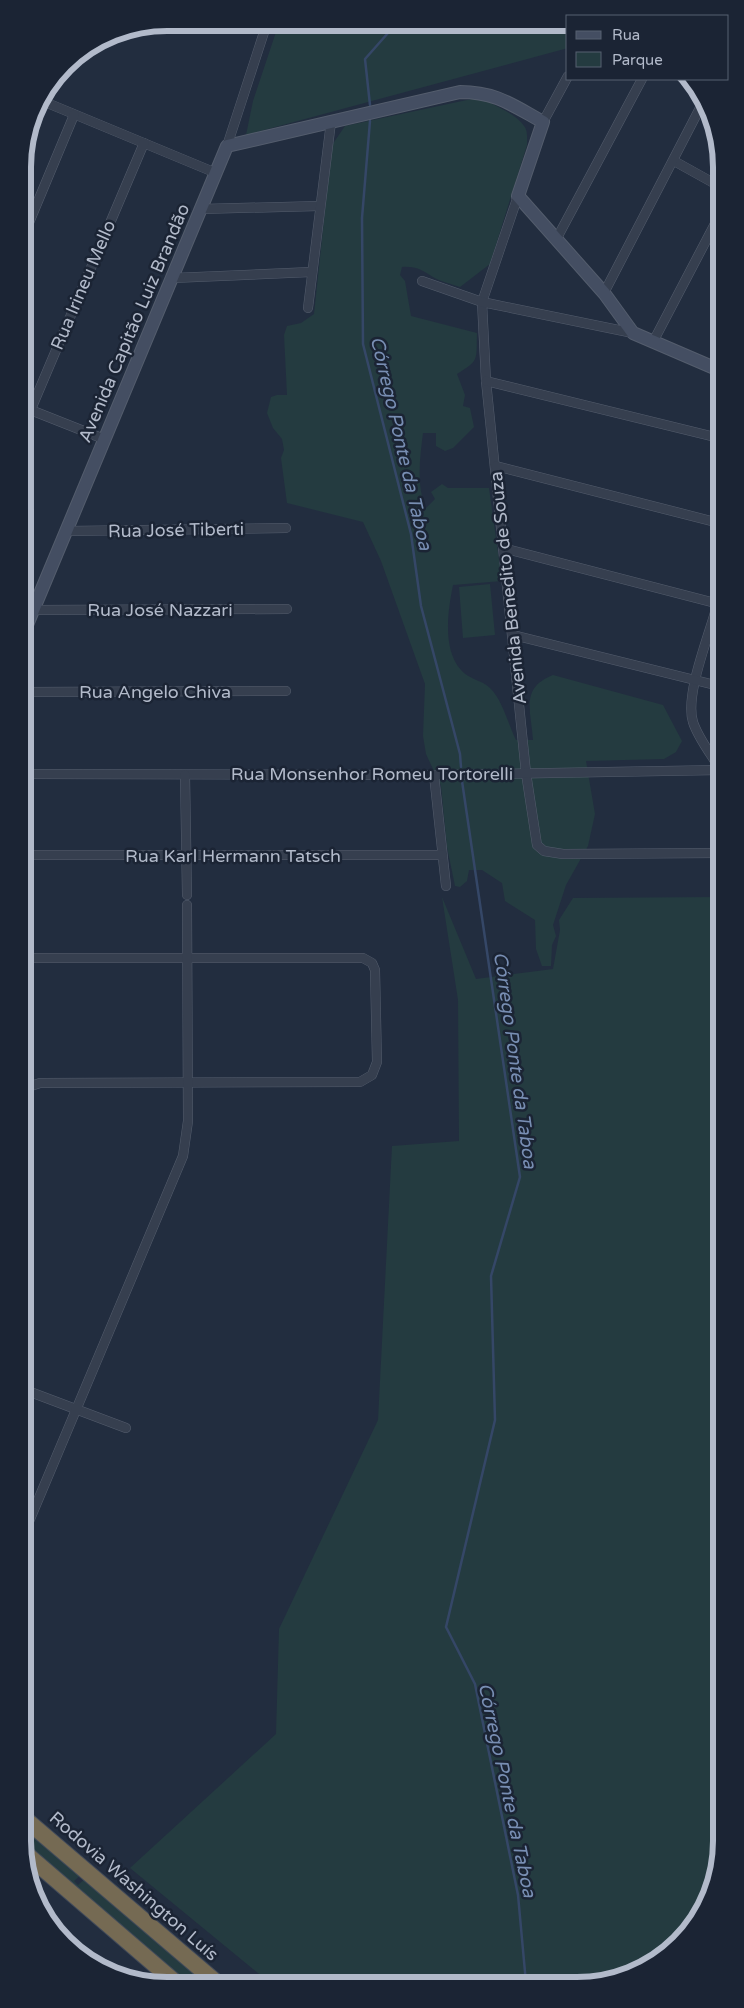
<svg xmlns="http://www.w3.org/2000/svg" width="744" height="2008" font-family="'Varela Round',sans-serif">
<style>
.green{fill:#243b40}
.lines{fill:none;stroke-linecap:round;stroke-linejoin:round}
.stream{stroke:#354767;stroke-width:2.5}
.street-casing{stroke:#545d6d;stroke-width:10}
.secondary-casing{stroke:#545d6d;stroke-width:14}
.highway-casing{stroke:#414a5a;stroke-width:18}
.street{stroke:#363f4f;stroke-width:9}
.secondary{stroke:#444e62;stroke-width:12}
.highway{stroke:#756a53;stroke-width:16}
.labels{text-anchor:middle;stroke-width:5;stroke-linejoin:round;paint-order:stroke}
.street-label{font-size:18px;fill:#b2baca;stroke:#1b2434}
.water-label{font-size:19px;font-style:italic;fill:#788eb3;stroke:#1b2434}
.rim{fill:none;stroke:#b2baca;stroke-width:6}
</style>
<rect width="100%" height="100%" fill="#222d3f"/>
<g class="green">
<path d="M 279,23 L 568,25 L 568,48 L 246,135 L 253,101 Z"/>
<path d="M 481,97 C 494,106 515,113 524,126 C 528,130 527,139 527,145 L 490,264 L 460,287 C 452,284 441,282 433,277 C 422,270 416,266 402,267 L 400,275 L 405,281 L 411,316 L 477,333 C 476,360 480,360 457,374 L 465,395 L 463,406 L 470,408 L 474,427 L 453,448 L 445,451 L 436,446 L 436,433 L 423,433 C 420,457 416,486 426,508 L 435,499 L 431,492 L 442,484 L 448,488 L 489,488 L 502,581 L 453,585 C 448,610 442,649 461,670 C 468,679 482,680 490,688 C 503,701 508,724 516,740 L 533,740 C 531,710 520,688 553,675 L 663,705 L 682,741 L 676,752 L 664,759 L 586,761 L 595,814 L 588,846 L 566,885 L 553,925 L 556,936 L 552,945 L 551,966 L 542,966 L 536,949 L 535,920 L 505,901 L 502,883 L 482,870 L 469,870 L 467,881 L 460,887 L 455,886 L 447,847 L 441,786 L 426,754 L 423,736 L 425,684 L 381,561 L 363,522 L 287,503 L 281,458 L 284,450 L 282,439 L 273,428 L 267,413 L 271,397 L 277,395 L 287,395 L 284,335 L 287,326 L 301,323 L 314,314 L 332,145 L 345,126 Z"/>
<path d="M 490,584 L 495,635 L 463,638 L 459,587 Z"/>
<path d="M 442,897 L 476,979 L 553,969 L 560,930 L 559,920 L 573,898 L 720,897 L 721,1850 L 711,1896 L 686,1936 L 649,1966 L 605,1983 L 270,1983 L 130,1868 L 276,1734 L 279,1629 L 378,1420 L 392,1146 L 459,1141 L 458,1000 Z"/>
<path d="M 25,1824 L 83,1873 L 74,1881 L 78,1885 L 86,1878 L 210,1983 L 183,1983 L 25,1845 Z"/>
</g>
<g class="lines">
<g class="stream">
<path d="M 370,105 L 365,59 L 396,24"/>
<path d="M 370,121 L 362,218 L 363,344 L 411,534 L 421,606 L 460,754 L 461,767"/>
<path d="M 462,781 L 520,1177 L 491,1276 L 495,1420 L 446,1627 L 475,1684 L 518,1895 L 526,1983"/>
</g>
<defs>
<g id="street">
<path d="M 40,100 L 216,173"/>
<path d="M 543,122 L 568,76"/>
<path d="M 227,146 L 267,23"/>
<path d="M 674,161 L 719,186"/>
<path d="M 518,196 L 482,302 L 486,381 L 526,773 L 537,845 L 544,851 L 563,854 L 720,853"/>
<path d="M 201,209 L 319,206"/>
<path d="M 23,237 L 74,115"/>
<path d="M 557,238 L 642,79"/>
<path d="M 173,278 L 311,272"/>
<path d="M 422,281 L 482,302 L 633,333"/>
<path d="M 604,293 L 701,106"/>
<path d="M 308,308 L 331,122"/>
<path d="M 653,342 L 719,216"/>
<path d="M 486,381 L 719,438"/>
<path d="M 23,407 L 104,439"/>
<path d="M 23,428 L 144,143"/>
<path d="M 496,466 L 719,523"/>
<path d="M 67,531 L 286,528"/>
<path d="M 503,548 L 719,604"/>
<path d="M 719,598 C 712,629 684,693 693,722 C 698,738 711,754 720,769"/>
<path d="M 33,610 L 287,609"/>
<path d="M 513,635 L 719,686"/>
<path d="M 24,692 L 286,691"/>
<path d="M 24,774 L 434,775 L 720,770"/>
<path d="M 185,775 L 187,895"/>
<path d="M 434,775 L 446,886"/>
<path d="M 24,855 L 442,855"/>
<path d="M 24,958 L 363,958 L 372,963 L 375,970 L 377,1062 L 372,1075 L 360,1082 L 40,1083 L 31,1086 L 24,1093"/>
<path d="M 25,1390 L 126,1428"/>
<path d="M 25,1531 L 183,1156 L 188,1121 L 187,905"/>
<path d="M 60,1933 L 82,1952"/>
</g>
<path id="secondary" d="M 24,632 L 227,146 L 460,92 C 496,92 512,105 543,122 L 518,196 L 604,293 L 633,333 L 719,370"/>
<g id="highway">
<path d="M 25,1819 L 217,1983"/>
<path d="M 25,1853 L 176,1983"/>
</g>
</defs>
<use href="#street" class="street-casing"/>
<use href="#secondary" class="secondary-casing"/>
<use href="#highway" class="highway-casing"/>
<use href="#street" class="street"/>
<use href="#secondary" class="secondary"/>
<use href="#highway" class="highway"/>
</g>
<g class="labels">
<g class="street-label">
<text transform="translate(83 285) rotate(-67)" y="6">Rua Irineu Mello</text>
<text transform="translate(134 323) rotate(-67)" y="6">Avenida Capitão Luiz Brandão</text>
<text transform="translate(176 530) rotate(-1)" y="6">Rua José Tiberti</text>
<text transform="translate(508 588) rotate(-96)" y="6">Avenida Benedito de Souza</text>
<text x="160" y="616">Rua José Nazzari</text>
<text x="155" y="698">Rua Angelo Chiva</text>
<text x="372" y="780">Rua Monsenhor Romeu Tortorelli</text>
<text x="233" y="862">Rua Karl Hermann Tatsch</text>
<text transform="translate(134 1886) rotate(41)" y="6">Rodovia Washington Luís</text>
</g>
<g class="water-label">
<text transform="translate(402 443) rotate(77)" y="7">Córrego Ponte da Taboa</text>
<text transform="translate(516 1060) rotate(82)" y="7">Córrego Ponte da Taboa</text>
<text transform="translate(508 1790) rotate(78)" y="7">Córrego Ponte da Taboa</text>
</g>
</g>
<path d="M0 0H744V2008H0ZM167 31H577A136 136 0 0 1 713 167V1841A136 136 0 0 1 577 1977H167A136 136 0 0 1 31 1841V167A136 136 0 0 1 167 31Z" fill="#1b2434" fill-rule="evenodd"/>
<path class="rim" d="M167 31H577A136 136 0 0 1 713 167V1841A136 136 0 0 1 577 1977H167A136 136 0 0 1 31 1841V167A136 136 0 0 1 167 31Z"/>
<rect x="566" y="15" width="162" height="65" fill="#1b2434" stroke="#576070"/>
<rect x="576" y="31" width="25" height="8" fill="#444e62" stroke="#576070"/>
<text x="612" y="40" font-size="15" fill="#b2baca">Rua</text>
<rect x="576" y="52" width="25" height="15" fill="#243b40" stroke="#576070"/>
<text x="612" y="65" font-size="15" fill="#b2baca">Parque</text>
</svg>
